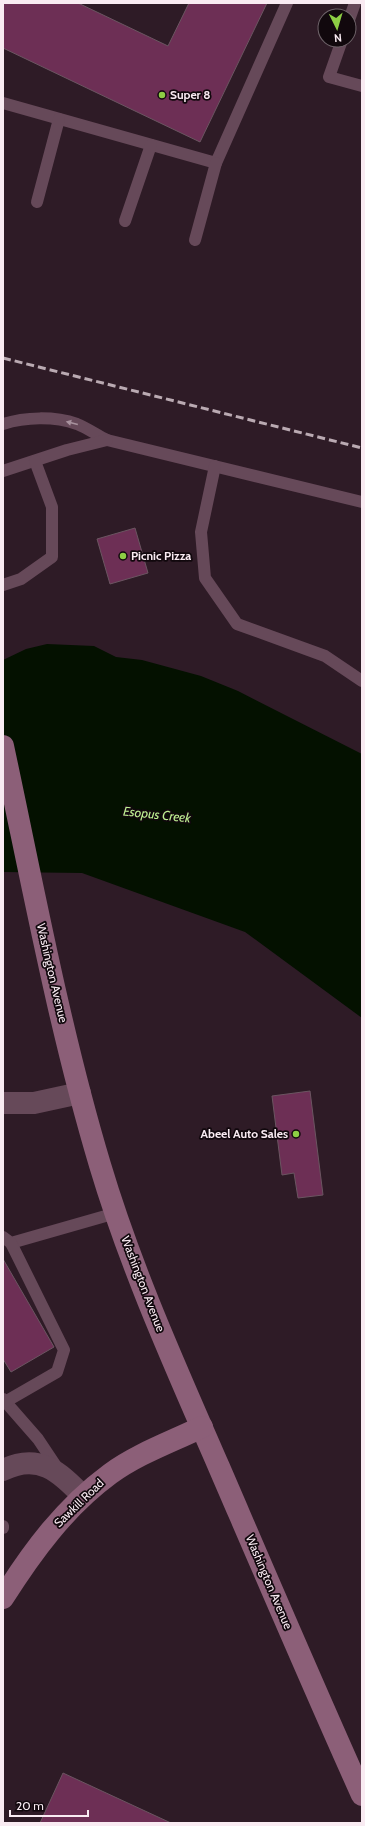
<svg xmlns="http://www.w3.org/2000/svg" width="365" height="1826" font-family="Cabin,sans-serif">
<style>
.water{fill:#041100}
.building{fill:#6d2f55;stroke:#6b5561}
.lines{fill:none;stroke-linecap:round;stroke-linejoin:round}
.lane{stroke:#664959;stroke-width:12}
.street{stroke:#664959;stroke-width:22}
.secondary{stroke:#8c5f78;stroke-width:22}
.rail{stroke:#baaab2;stroke-width:3;stroke-dasharray:8 4;stroke-linecap:butt}
.oneway{fill:#a8929e}
.poi-dot{fill:#8dce44;stroke:#11080d;stroke-width:1.5}
.labels{text-anchor:middle;stroke-width:3.5;stroke-linejoin:round;paint-order:stroke}
.poi-label{font-size:12px;font-weight:bold;fill:#f9ebf2;stroke:#11080d;text-anchor:start}
.street-label{font-size:12px;fill:#f9ebf2;stroke:#11080d}
.water-label{font-size:13px;font-style:italic;fill:#beef92;stroke:#11080d}
</style>
<rect width="100%" height="100%" fill="#2e1b26"/>
<path class="water" d="M 47,644 L 94,646 L 116,657 L 142,660 L 201,676 L 238,691 L 362,754 L 362,1018 L 245,932 L 82,873 L 3,872 L 3,660 L 26,649 Z"/>
<g class="building">
<path d="M 3,3 L 78,3 L 168,46 L 189,3 L 267,3 L 200,142 L 3,48 Z"/>
<path d="M 135,528 L 148,573 L 110,584 L 97,539 Z"/>
<path d="M 310,1091 L 323,1195 L 298,1198 L 294,1173 L 282,1175 L 272,1096 Z"/>
<path d="M 3,1259 L 54,1347 L 11,1372 L 3,1359 Z"/>
<path d="M 63,1773 L 171,1823 L 40,1823 Z"/>
</g>
<g class="lines">
<g class="lane">
<path d="M 349,20 L 355,3"/>
<path d="M 342,40 L 329,77 L 362,86"/>
<path d="M 3,103 L 216,163 L 287,3"/>
<path d="M 37,202 L 59,119"/>
<path d="M 125,221 L 151,145"/>
<path d="M 195,240 L 216,163"/>
<path d="M 3,424 C 25,417 54,416 77,424 C 87,428 97,435 107,440 L 362,502"/>
<path d="M 215,466 L 201,532 L 205,578 L 237,624 L 325,656 L 362,681"/>
<path d="M 3,471 L 67,450 L 107,440"/>
<path d="M 3,585 L 21,579 L 52,557 L 52,507 L 35,461"/>
<path d="M 3,1237 L 11,1243 L 116,1213"/>
<path d="M 3,1399 L 38,1439 L 58,1469"/>
<path d="M 5,1402 L 57,1372 L 64,1350 L 11,1243"/>
<path d="M 3,1526 L 3,1528"/>
</g>
<g class="street">
<path d="M 3,1103 L 34,1103 L 80,1093"/>
<path d="M 3,1470 C 39,1452 59,1472 83,1496"/>
</g>
<g class="secondary">
<path d="M 3,746 C 33,886 59,1028 100,1165 C 131,1269 176,1368 219,1467 C 266,1576 313,1686 362,1795"/>
<path d="M 3,1598 C 32,1552 65,1507 110,1474 C 137,1454 171,1442 202,1427"/>
</g>
<path class="rail" d="M 3,358 L 362,448"/>
</g>
<defs><path id="oneway-solid" d="M-6-.8H1V-3.2L6.5 0L1 3.2V.8H-6Z"/></defs>
<use class="oneway" href="#oneway-solid" transform="translate(72 423) rotate(-166)"/>
<g class="poi-dot">
<circle cx="162" cy="95" r="4"/>
<circle cx="123" cy="556" r="4"/>
<circle cx="296" cy="1134" r="4"/>
</g>
<g class="labels">
<g class="poi-label">
<text x="170" y="99">Super 8</text>
<text x="131" y="560">Picnic Pizza</text>
<text x="288" y="1138" text-anchor="end">Abeel Auto Sales</text>
</g>
<g class="street-label">
<text transform="translate(52 973) rotate(77)" y="4">Washington Avenue</text>
<text transform="translate(143 1284) rotate(69)" y="4">Washington Avenue</text>
<text transform="translate(79 1503) rotate(-44)" y="4">Sawkill Road</text>
<text transform="translate(269 1582) rotate(67)" y="4">Washington Avenue</text>
</g>
<g class="water-label">
<text transform="translate(157 814) rotate(6)" y="5">Esopus Creek</text>
</g>
</g>
<rect width="365" height="1826" fill="none" stroke="#f9ebf2" stroke-width="8"/>
<g transform="translate(337 28) rotate(175)"><circle r="19" fill="#11080d" stroke="#6e6369"/>
<path d="M0-3L7 15L0 10L-7 15Z" fill="#8dce44"/>
<text y="-6" font-size="11" font-weight="bold" text-anchor="middle" fill="#f9ebf2">N</text>
</g>
<path d="M10 1810v6h78v-6" fill="none" stroke="#f9ebf2" stroke-width="2"/>
<text x="16" y="1810" font-size="12" fill="#f9ebf2" stroke="#11080d" stroke-width="3" paint-order="stroke">20 m</text>
</svg>
